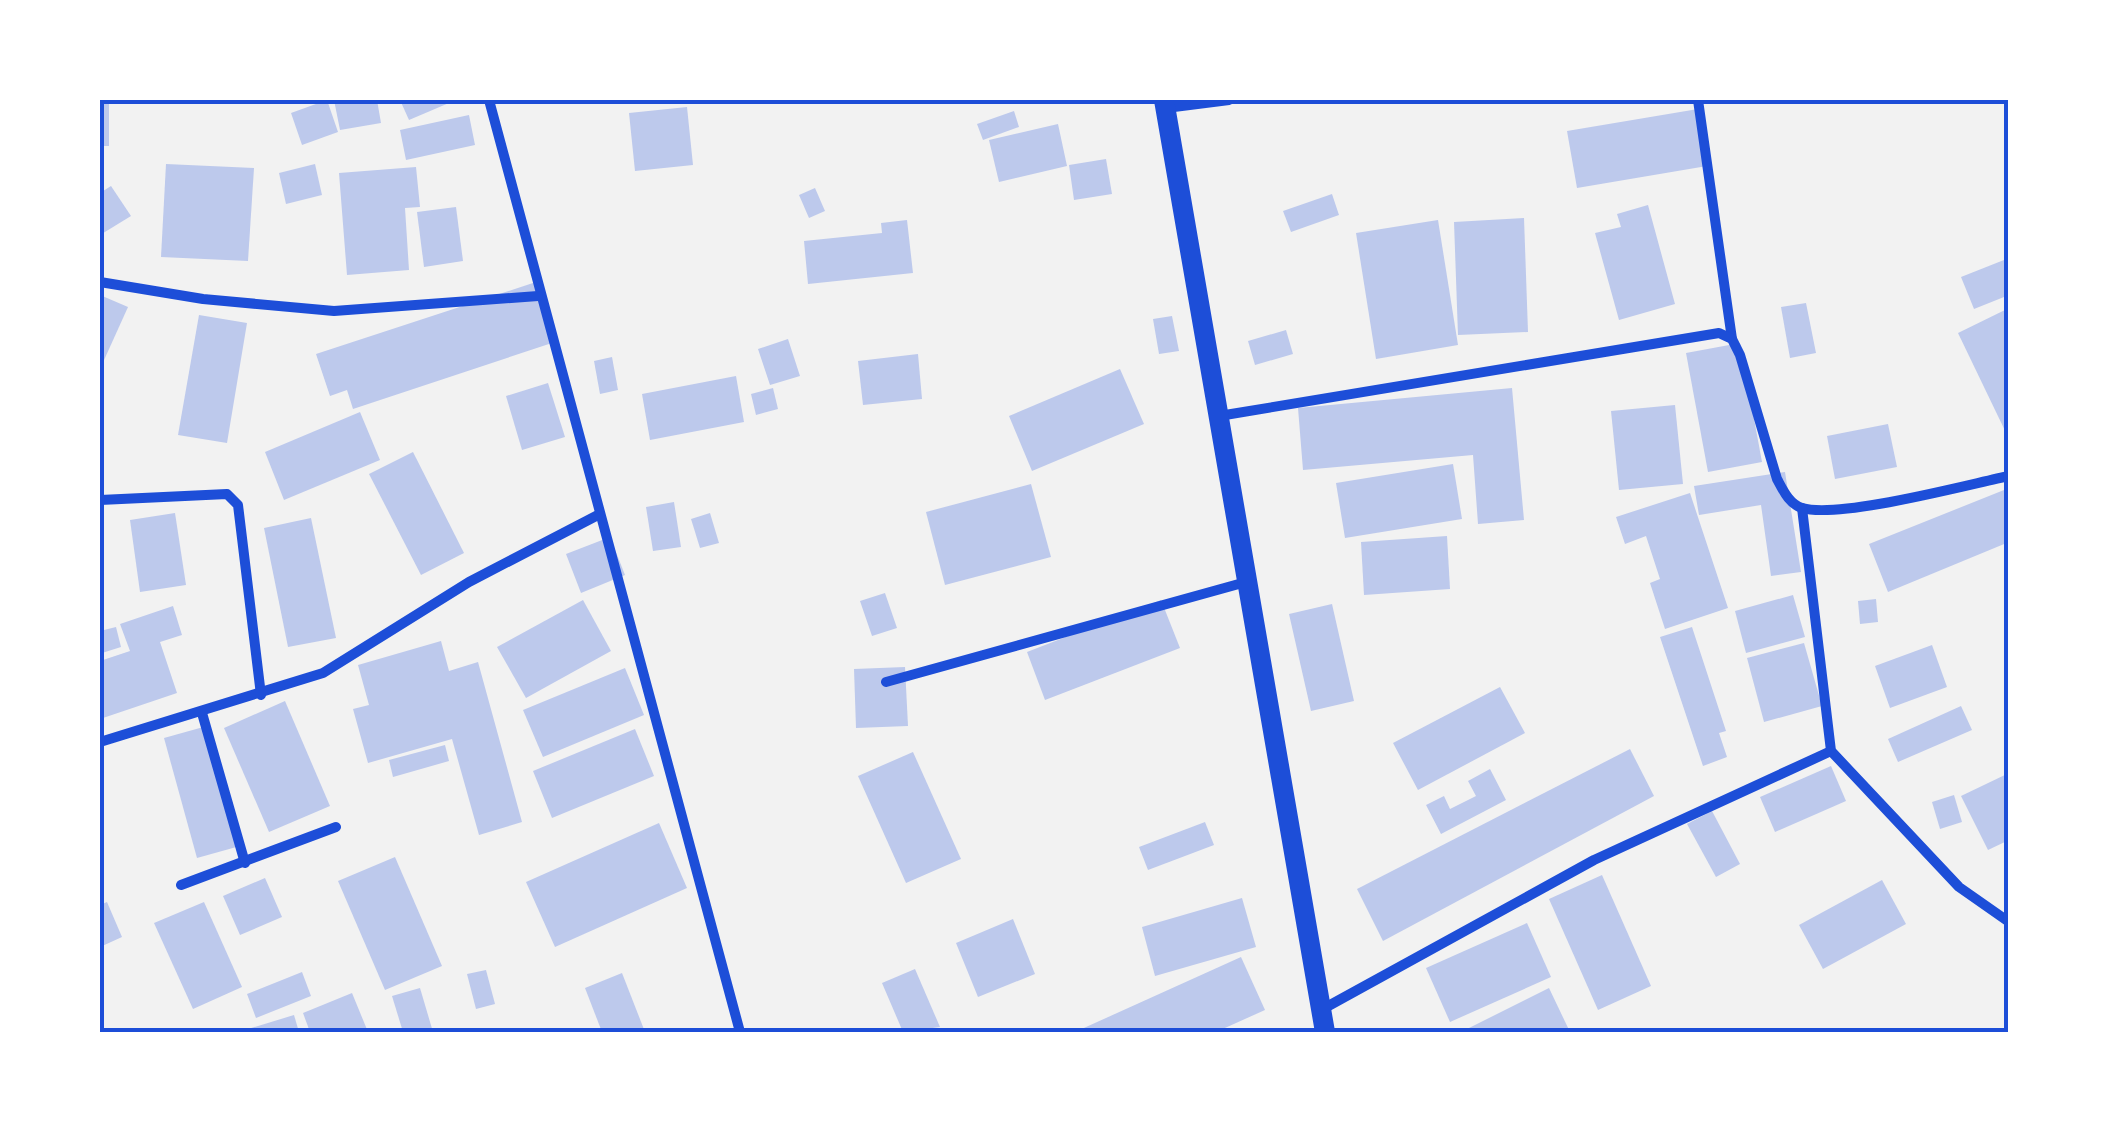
<svg xmlns="http://www.w3.org/2000/svg" width="2109" height="1132" font-family="Ubuntu,sans-serif">
<style>
.building{fill:#bdc9ec}
.lines{fill:none;stroke-linecap:round;stroke-linejoin:round}
.minor{stroke:#1d4ed8;stroke-width:10}
.secondary{stroke:#1d4ed8;stroke-width:20}
.neatline{fill:none;stroke:#1d4ed8;stroke-width:4}
</style>
<rect width="100%" height="100%" fill="#f2f2f2"/>
<g class="building">
<rect x="100" y="100" width="9" height="46"/>
<path d="M 327,100 L 338,132 L 302,145 L 291,113 Z"/>
<path d="M 334,100 L 377,100 L 381,123 L 340,130 Z"/>
<path d="M 400,100 L 456,100 L 409,120 Z"/>
<path d="M 687,107 L 693,165 L 635,171 L 629,113 Z"/>
<path d="M 1698,109 L 1707,166 L 1577,188 L 1567,131 Z"/>
<path d="M 1014,111 L 1019,127 L 983,140 L 977,124 Z"/>
<path d="M 469,115 L 475,145 L 406,160 L 400,130 Z"/>
<path d="M 1058,124 L 1067,166 L 999,182 L 989,140 Z"/>
<path d="M 1106,159 L 1112,194 L 1074,200 L 1069,165 Z"/>
<path d="M 166,164 L 254,168 L 248,261 L 161,257 Z"/>
<path d="M 315,164 L 322,195 L 286,204 L 279,173 Z"/>
<path d="M 416,167 L 420,207 L 405,208 L 409,270 L 347,275 L 339,173 Z"/>
<path d="M 111,186 L 131,216 L 100,235 L 100,193 Z"/>
<path d="M 815,188 L 825,211 L 809,218 L 799,195 Z"/>
<path d="M 1332,194 L 1339,215 L 1291,232 L 1283,211 Z"/>
<path d="M 1648,205 L 1675,304 L 1619,320 L 1595,233 L 1621,227 L 1617,214 Z"/>
<path d="M 456,207 L 463,261 L 424,267 L 417,212 Z"/>
<path d="M 1524,218 L 1528,332 L 1458,335 L 1454,222 Z"/>
<path d="M 907,220 L 913,273 L 808,284 L 804,241 L 882,233 L 881,223 Z"/>
<path d="M 1438,220 L 1458,345 L 1376,359 L 1356,233 Z"/>
<path d="M 2009,258 L 2009,295 L 1974,309 L 1961,277 Z"/>
<path d="M 536,282 L 555,342 L 353,409 L 347,390 L 330,396 L 316,354 Z"/>
<path d="M 100,295 L 128,307 L 100,369 Z"/>
<path d="M 1806,303 L 1816,353 L 1790,358 L 1781,307 Z"/>
<path d="M 2007,309 L 2009,312 L 2009,439 L 1958,333 Z"/>
<path d="M 199,315 L 247,323 L 227,443 L 178,435 Z"/>
<path d="M 1172,316 L 1179,351 L 1159,354 L 1153,319 Z"/>
<path d="M 1286,330 L 1293,354 L 1255,365 L 1248,341 Z"/>
<path d="M 788,339 L 800,376 L 770,385 L 758,349 Z"/>
<path d="M 1740,343 L 1762,462 L 1708,472 L 1686,353 Z"/>
<path d="M 918,354 L 922,399 L 863,405 L 858,361 Z"/>
<path d="M 612,357 L 618,390 L 600,394 L 594,361 Z"/>
<path d="M 1120,369 L 1144,424 L 1032,471 L 1009,416 Z"/>
<path d="M 736,376 L 744,422 L 650,440 L 642,394 Z"/>
<path d="M 548,383 L 565,437 L 522,450 L 506,396 Z"/>
<path d="M 773,388 L 778,409 L 756,415 L 751,394 Z"/>
<path d="M 1512,388 L 1524,520 L 1478,524 L 1473,455 L 1303,470 L 1298,408 Z"/>
<path d="M 1675,405 L 1683,484 L 1619,490 L 1611,411 Z"/>
<path d="M 360,412 L 380,460 L 284,500 L 265,452 Z"/>
<path d="M 1888,424 L 1897,467 L 1835,479 L 1827,436 Z"/>
<path d="M 413,452 L 464,553 L 421,575 L 369,474 Z"/>
<path d="M 1453,464 L 1462,519 L 1345,538 L 1336,483 Z"/>
<path d="M 1785,472 L 1801,572 L 1771,576 L 1761,505 L 1699,515 L 1694,486 Z"/>
<path d="M 1031,484 L 1051,557 L 945,585 L 926,512 Z"/>
<path d="M 2009,488 L 2009,542 L 1888,592 L 1869,544 Z"/>
<path d="M 1690,493 L 1728,608 L 1665,629 L 1650,583 L 1660,579 L 1646,536 L 1625,544 L 1616,517 Z"/>
<path d="M 674,502 L 681,547 L 653,551 L 646,507 Z"/>
<path d="M 175,513 L 186,585 L 140,592 L 130,520 Z"/>
<path d="M 710,513 L 719,543 L 700,548 L 691,519 Z"/>
<path d="M 311,518 L 336,638 L 288,647 L 264,528 Z"/>
<path d="M 1447,536 L 1450,589 L 1364,595 L 1361,542 Z"/>
<path d="M 610,537 L 625,575 L 581,593 L 566,554 Z"/>
<path d="M 885,593 L 897,628 L 872,636 L 860,601 Z"/>
<path d="M 1793,595 L 1805,637 L 1746,653 L 1735,611 Z"/>
<path d="M 1876,599 L 1878,622 L 1860,624 L 1858,601 Z"/>
<path d="M 583,600 L 611,651 L 526,698 L 497,647 Z"/>
<path d="M 1161,600 L 1180,648 L 1045,700 L 1027,652 Z"/>
<path d="M 1332,604 L 1354,701 L 1311,711 L 1289,614 Z"/>
<path d="M 173,606 L 182,635 L 160,642 L 177,693 L 100,719 L 100,661 L 130,651 L 120,624 Z"/>
<path d="M 116,627 L 121,647 L 102,653 L 100,631 Z"/>
<path d="M 1692,627 L 1726,731 L 1719,733 L 1727,757 L 1703,766 L 1660,637 Z"/>
<path d="M 441,641 L 449,671 L 478,662 L 522,822 L 479,835 L 452,739 L 368,763 L 353,709 L 369,705 L 358,665 Z"/>
<path d="M 1804,643 L 1822,706 L 1764,722 L 1747,658 Z"/>
<path d="M 1932,645 L 1947,687 L 1890,708 L 1875,666 Z"/>
<path d="M 905,667 L 908,726 L 856,728 L 854,669 Z"/>
<path d="M 625,668 L 644,715 L 543,757 L 523,710 Z"/>
<path d="M 1500,687 L 1525,733 L 1418,790 L 1393,743 Z"/>
<path d="M 285,701 L 330,806 L 269,832 L 224,728 Z"/>
<path d="M 1961,706 L 1972,730 L 1898,762 L 1888,739 Z"/>
<path d="M 207,726 L 240,846 L 197,858 L 164,738 Z"/>
<path d="M 635,729 L 654,776 L 552,818 L 533,771 Z"/>
<path d="M 445,745 L 449,761 L 393,777 L 389,760 Z"/>
<path d="M 1630,749 L 1654,796 L 1383,941 L 1357,889 Z"/>
<path d="M 913,752 L 961,859 L 906,883 L 858,776 Z"/>
<path d="M 1831,766 L 1846,801 L 1775,832 L 1760,797 Z"/>
<path d="M 1490,769 L 1506,800 L 1441,834 L 1426,805 L 1444,796 L 1450,809 L 1476,796 L 1468,781 Z"/>
<path d="M 2009,773 L 2009,840 L 1988,850 L 1961,796 Z"/>
<path d="M 1954,795 L 1962,822 L 1940,829 L 1932,802 Z"/>
<path d="M 1712,811 L 1740,864 L 1716,877 L 1687,824 Z"/>
<path d="M 1205,822 L 1214,845 L 1148,870 L 1139,847 Z"/>
<path d="M 659,823 L 687,888 L 555,947 L 526,882 Z"/>
<path d="M 395,857 L 442,966 L 385,990 L 338,881 Z"/>
<path d="M 1602,875 L 1651,986 L 1598,1010 L 1549,899 Z"/>
<path d="M 265,878 L 282,917 L 240,935 L 223,896 Z"/>
<path d="M 1882,880 L 1906,924 L 1823,969 L 1799,925 Z"/>
<path d="M 1242,898 L 1256,947 L 1155,976 L 1142,927 Z"/>
<path d="M 107,902 L 122,937 L 100,947 L 100,905 Z"/>
<path d="M 204,902 L 242,987 L 193,1009 L 154,923 Z"/>
<path d="M 1013,919 L 1035,974 L 978,997 L 956,943 Z"/>
<path d="M 1527,923 L 1551,977 L 1450,1022 L 1426,968 Z"/>
<path d="M 1241,957 L 1265,1010 L 1216,1032 L 1075,1032 Z"/>
<path d="M 915,969 L 940,1027 L 903,1032 L 882,983 Z"/>
<path d="M 486,970 L 495,1004 L 476,1009 L 467,974 Z"/>
<path d="M 302,972 L 311,996 L 256,1018 L 247,994 Z"/>
<path d="M 622,973 L 645,1032 L 602,1032 L 585,988 Z"/>
<path d="M 420,988 L 433,1032 L 403,1032 L 392,996 Z"/>
<path d="M 1549,988 L 1570,1032 L 1461,1032 Z"/>
<path d="M 352,993 L 368,1032 L 310,1032 L 303,1013 Z"/>
<path d="M 294,1015 L 299,1032 L 249,1032 L 248,1029 Z"/>
</g>
<g class="lines">
<g class="minor">
<path d="M 489,100 L 740,1032"/>
<path d="M 1698,100 L 1732,339"/>
<path d="M 1166,108 L 1229,100"/>
<path d="M 100,282 L 203,299 L 334,311 L 538,296"/>
<path d="M 1219,416 L 1719,333 L 1732,339 L 1740,355 L 1777,479 C 1783,490 1789,504 1802,508 C 1839,519 1966,485 2009,476"/>
<path d="M 100,500 L 227,494 L 238,505 L 261,695"/>
<path d="M 1802,508 L 1831,751 L 1959,887 L 2009,922"/>
<path d="M 886,682 L 1246,582"/>
<path d="M 202,713 L 245,863"/>
<path d="M 100,742 L 323,673 L 469,582 L 598,515"/>
<path d="M 181,885 L 336,827"/>
<path d="M 1321,1010 L 1594,860 L 1831,751"/>
</g>
<path class="secondary" d="M 1164,100 L 1325,1032"/>
</g>
<rect width="2109" height="1132" fill="none" stroke="#ffffff" stroke-width="205"/>
<rect x="102" y="102" width="1904" height="928" class="neatline"/>
</svg>
